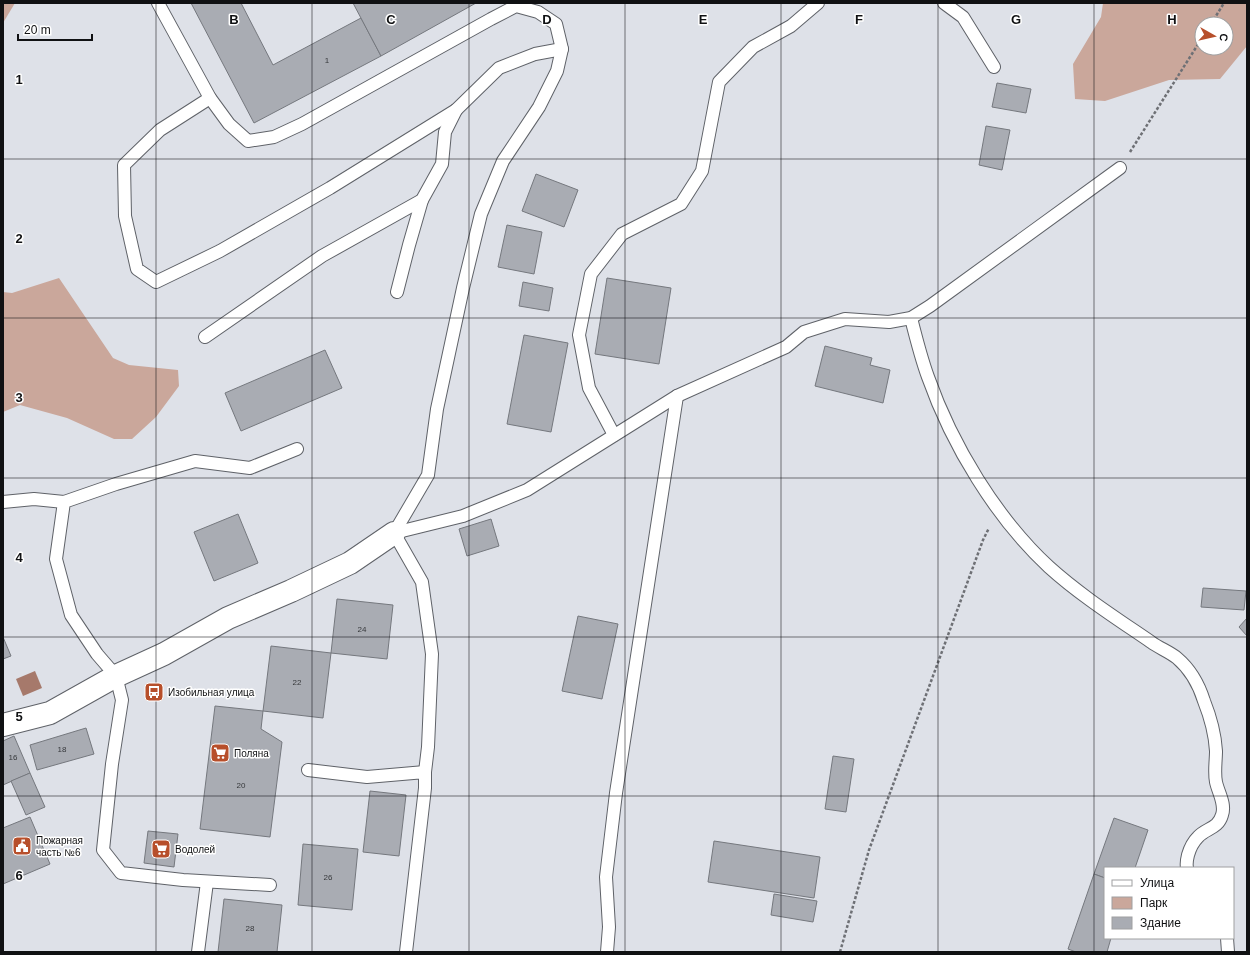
<svg xmlns="http://www.w3.org/2000/svg" width="1250" height="955" font-family="Helvetica,sans-serif">
<style>
.green{fill:#caa79b;fill-rule:evenodd}
.water{fill:#a6796b}
.building{fill:#a9acb3;stroke:#75787e}
.lines{fill:none;stroke-linecap:round;stroke-linejoin:round}
.lane-casing{stroke:#5f6268;stroke-width:14}
.street-casing{stroke:#5f6268;stroke-width:24}
.path{stroke:#6e7075;stroke-width:2.5;stroke-dasharray:3 2;stroke-linecap:butt}
.lane{stroke:#fff;stroke-width:12}
.street{stroke:#fff;stroke-width:22}
.grid{fill:none;stroke:#101113;stroke-width:1;stroke-opacity:0.55}
.labels{text-anchor:middle;stroke-width:3;stroke-linejoin:round;paint-order:stroke}
.number-label{font-size:8px;fill:#36383b}
.poi-label{font-size:10px;fill:#101113;stroke:#fff;text-anchor:start}
.grid-label{font-size:13px;text-anchor:middle;font-weight:bold;fill:#101113;stroke:#fff;stroke-width:3;stroke-linejoin:round;paint-order:stroke}
</style>
<rect width="100%" height="100%" fill="#dee1e8"/>
<g class="green">
<path d="M 3,3 L 15,3 L 3,23 Z"/>
<path d="M 1103,3 L 1247,3 L 1247,46 L 1220,79 L 1169,80 L 1105,101 L 1075,99 L 1073,64 L 1101,17 ZM 1202,24 L 1226,24 L 1226,48 L 1202,48 Z"/>
<path d="M 59,278 L 113,358 L 129,365 L 178,370 L 179,386 L 156,417 L 132,439 L 114,439 L 67,418 L 20,405 L 3,412 L 3,292 L 12,293 Z"/>
</g>
<path class="water" d="M 35,671 L 42,688 L 23,696 L 16,679 Z"/>
<g class="building">
<path d="M 191,3 L 241,3 L 273,65 L 361,18 L 381,56 L 254,123 Z"/>
<path d="M 353,3 L 476,3 L 381,56 Z"/>
<path d="M 997,83 L 1031,89 L 1026,113 L 992,107 Z"/>
<path d="M 986,126 L 1010,130 L 1002,170 L 979,165 Z"/>
<path d="M 536,174 L 578,190 L 564,227 L 522,211 Z"/>
<path d="M 507,225 L 542,232 L 534,274 L 498,267 Z"/>
<path d="M 607,278 L 671,288 L 659,364 L 595,354 Z"/>
<path d="M 523,282 L 553,288 L 549,311 L 519,306 Z"/>
<path d="M 524,335 L 568,343 L 551,432 L 507,424 Z"/>
<path d="M 825,346 L 872,358 L 870,365 L 890,370 L 883,403 L 815,386 Z"/>
<path d="M 325,350 L 342,388 L 241,431 L 225,393 Z"/>
<path d="M 238,514 L 258,563 L 214,581 L 194,532 Z"/>
<path d="M 491,519 L 499,546 L 467,556 L 459,529 Z"/>
<path d="M 1203,588 L 1246,591 L 1244,610 L 1201,607 Z"/>
<path d="M 337,599 L 393,605 L 387,659 L 331,653 Z"/>
<path d="M 578,616 L 618,624 L 602,699 L 562,691 Z"/>
<path d="M 1247,618 L 1247,636 L 1239,627 Z"/>
<path d="M 3,637 L 11,656 L 3,659 Z"/>
<path d="M 271,646 L 331,653 L 323,718 L 263,711 Z"/>
<path d="M 215,706 L 263,711 L 261,729 L 282,742 L 270,837 L 200,829 Z"/>
<path d="M 86,728 L 94,754 L 37,770 L 30,745 Z"/>
<path d="M 14,736 L 30,773 L 3,785 L 3,741 Z"/>
<path d="M 833,756 L 854,759 L 846,812 L 825,809 Z"/>
<path d="M 30,773 L 45,807 L 26,815 L 11,781 Z"/>
<path d="M 370,791 L 406,795 L 399,856 L 363,852 Z"/>
<path d="M 30,817 L 50,864 L 3,884 L 3,828 Z"/>
<path d="M 1114,818 L 1148,830 L 1135,868 L 1105,868 L 1105,878 L 1094,874 Z"/>
<path d="M 148,831 L 178,834 L 174,867 L 144,863 Z"/>
<path d="M 714,841 L 820,857 L 814,898 L 708,882 Z"/>
<path d="M 303,844 L 358,849 L 352,910 L 298,905 Z"/>
<path d="M 1094,874 L 1105,878 L 1105,938 L 1111,938 L 1107,952 L 1076,952 L 1068,949 Z"/>
<path d="M 774,894 L 817,901 L 813,922 L 771,915 Z"/>
<path d="M 224,899 L 282,905 L 277,952 L 218,952 Z"/>
</g>
<g class="lines">
<defs>
<g id="lane">
<path d="M 158,3 L 210,98 L 229,124 L 248,141 L 274,137 L 302,124 L 491,19 L 516,6 L 538,12 L 556,24 L 562,49 L 557,71 L 539,107 L 503,161 L 481,214 L 463,288 L 437,409 L 428,475 L 394,533"/>
<path d="M 944,3 L 963,17 L 994,67"/>
<path d="M 210,98 L 160,130 L 124,165 L 125,216 L 137,269 L 156,282 L 220,251 L 330,188 L 456,110 L 499,68 L 535,54 L 562,49"/>
<path d="M 397,292 L 409,245 L 422,200"/>
<path d="M 911,318 C 916,338 921,358 928,377 C 952,445 996,518 1049,567 C 1080,595 1116,618 1151,642 C 1159,648 1170,652 1177,658 C 1190,669 1199,685 1204,701 C 1210,716 1215,734 1216,751 C 1216,761 1214,772 1216,782 C 1218,792 1226,804 1222,815 C 1218,829 1206,828 1198,837 C 1193,842 1190,848 1188,855 C 1187,859 1186,863 1187,868"/>
<path d="M 205,337 L 322,256 L 422,200 L 442,164 L 445,132 L 456,110"/>
<path d="M 614,435 L 589,388 L 579,335 L 591,274 L 622,234 L 681,204 L 702,171 L 719,82 L 753,47 L 791,26 L 818,3"/>
<path d="M 3,502 L 34,499 L 64,502"/>
<path d="M 394,533 L 463,516 L 527,490 L 677,396 L 786,347 L 804,332 L 845,319 L 889,322 L 911,318 L 930,306 L 1120,168"/>
<path d="M 394,533 L 422,582 L 432,654 L 428,747 L 425,772"/>
<path d="M 308,770 L 367,777 L 425,772 L 425,788 L 406,952"/>
<path d="M 270,885 L 183,880 L 121,873 L 103,850 L 112,764 L 122,700 L 116,676 L 97,654 L 71,615 L 56,559 L 64,502 L 116,484 L 195,461 L 250,468 L 297,449"/>
<path d="M 1227,938 L 1228,952"/>
<path d="M 198,952 L 207,882"/>
<path d="M 607,952 L 609,927 L 606,877 L 616,793 L 677,396"/>
</g>
<path id="street" d="M 3,725 L 50,713 L 116,676 L 164,654 L 228,618 L 291,591 L 350,563 L 394,533"/>
</defs>
<use href="#lane" class="lane-casing"/>
<use href="#street" class="street-casing"/>
<g class="path">
<path d="M 1211,24 L 1224,3"/>
<path d="M 1130,152 L 1202,38"/>
<path d="M 840,952 L 869,850 L 983,540 L 989,528"/>
</g>
<use href="#lane" class="lane"/>
<use href="#street" class="street"/>
</g>
<path class="grid" d="M 156,3 L 156,952M 312,3 L 312,952M 469,3 L 469,952M 625,3 L 625,952M 781,3 L 781,952M 938,3 L 938,952M 1094,3 L 1094,952M 3,159 L 1247,159M 3,318 L 1247,318M 3,478 L 1247,478M 3,637 L 1247,637M 3,796 L 1247,796"/>
<defs>
<symbol id="bus-square" viewBox="-11 -11 22 22"><rect x="-9" y="-9" width="18" height="18" rx="4" fill="#b74f2b" stroke="#fff"/><path d="M-5-6H5V4H4V6H2V4H-2V6H-4V4H-5ZM-3.5-4V0h7V-4ZM-3.5 1.2v1.5H-2V1.2ZM2 1.2v1.5H3.5V1.2Z" fill="#fff"/></symbol>
<symbol id="supermarket-square" viewBox="-11 -11 22 22"><rect x="-9" y="-9" width="18" height="18" rx="4" fill="#b74f2b" stroke="#fff"/><path d="M-6-5.5h2.5l.6 2H6L4.5 2H-2.5L-4.4-4H-6ZM-1.5 3.2a1.3 1.3 0 1 0 .1 0ZM3 3.2a1.3 1.3 0 1 0 .1 0Z" fill="#fff"/></symbol>
<symbol id="civic-square" viewBox="-11 -11 22 22"><rect x="-9" y="-9" width="18" height="18" rx="4" fill="#b74f2b" stroke="#fff"/><path d="M-.6-6.5H3V-4.5H.6V-3L4-1V1h2V6H-6V1h2V-1L-.6-3ZM-1.2 2.5V6h2.4V2.5Z" fill="#fff"/></symbol>
</defs>
<g fill-rule="evenodd">
<use href="#bus-square" x="143" y="681" width="22" height="22"/>
<use href="#supermarket-square" x="209" y="742" width="22" height="22"/>
<use href="#civic-square" x="11" y="835" width="22" height="22"/>
<use href="#supermarket-square" x="150" y="838" width="22" height="22"/>
</g>
<g class="labels">
<g class="number-label">
<text x="327" y="63">1</text>
<text x="362" y="632">24</text>
<text x="297" y="685">22</text>
<text x="62" y="752">18</text>
<text x="13" y="760">16</text>
<text x="241" y="788">20</text>
<text x="328" y="880">26</text>
<text x="250" y="931">28</text>
</g>
<g class="poi-label">
<text x="168" y="696">Изобильная улица</text>
<text x="234" y="757">Поляна</text>
<text x="36" y="844">Пожарная<tspan x="36" dy="12">часть №6</tspan></text>
<text x="175" y="853">Водолей</text>
</g>
</g>
<g class="grid-label">
<text x="234" y="24">B</text>
<text x="391" y="24">C</text>
<text x="547" y="24">D</text>
<text x="703" y="24">E</text>
<text x="859" y="24">F</text>
<text x="1016" y="24">G</text>
<text x="1172" y="24">H</text>
<text x="19" y="84">1</text>
<text x="19" y="243">2</text>
<text x="19" y="402">3</text>
<text x="19" y="562">4</text>
<text x="19" y="721">5</text>
<text x="19" y="880">6</text>
</g>
<rect width="1250" height="955" fill="none" stroke="#101113" stroke-width="8"/>
<rect x="1104" y="867" width="130" height="72" fill="#ffffff" stroke="#9fa0a1"/>
<rect x="1112" y="880" width="20" height="6" fill="#ffffff" stroke="#9fa0a1"/>
<text x="1140" y="887" font-size="12" fill="#101113">Улица</text>
<rect x="1112" y="897" width="20" height="12" fill="#caa79b" stroke="#9fa0a1"/>
<text x="1140" y="907" font-size="12" fill="#101113">Парк</text>
<rect x="1112" y="917" width="20" height="12" fill="#a9acb3" stroke="#9fa0a1"/>
<text x="1140" y="927" font-size="12" fill="#101113">Здание</text>
<g transform="translate(1214 36) rotate(98)"><circle r="19" fill="#ffffff" stroke="#9fa0a1"/>
<path d="M0-3L7 15L0 10L-7 15Z" fill="#b74f2b"/>
<text y="-6" font-size="11" font-weight="bold" text-anchor="middle" fill="#101113">С</text>
</g>
<path d="M18 34v6h74v-6" fill="none" stroke="#101113" stroke-width="2"/>
<text x="24" y="34" font-size="12" fill="#101113" stroke="#ffffff" stroke-width="3" paint-order="stroke">20 m</text>
</svg>
